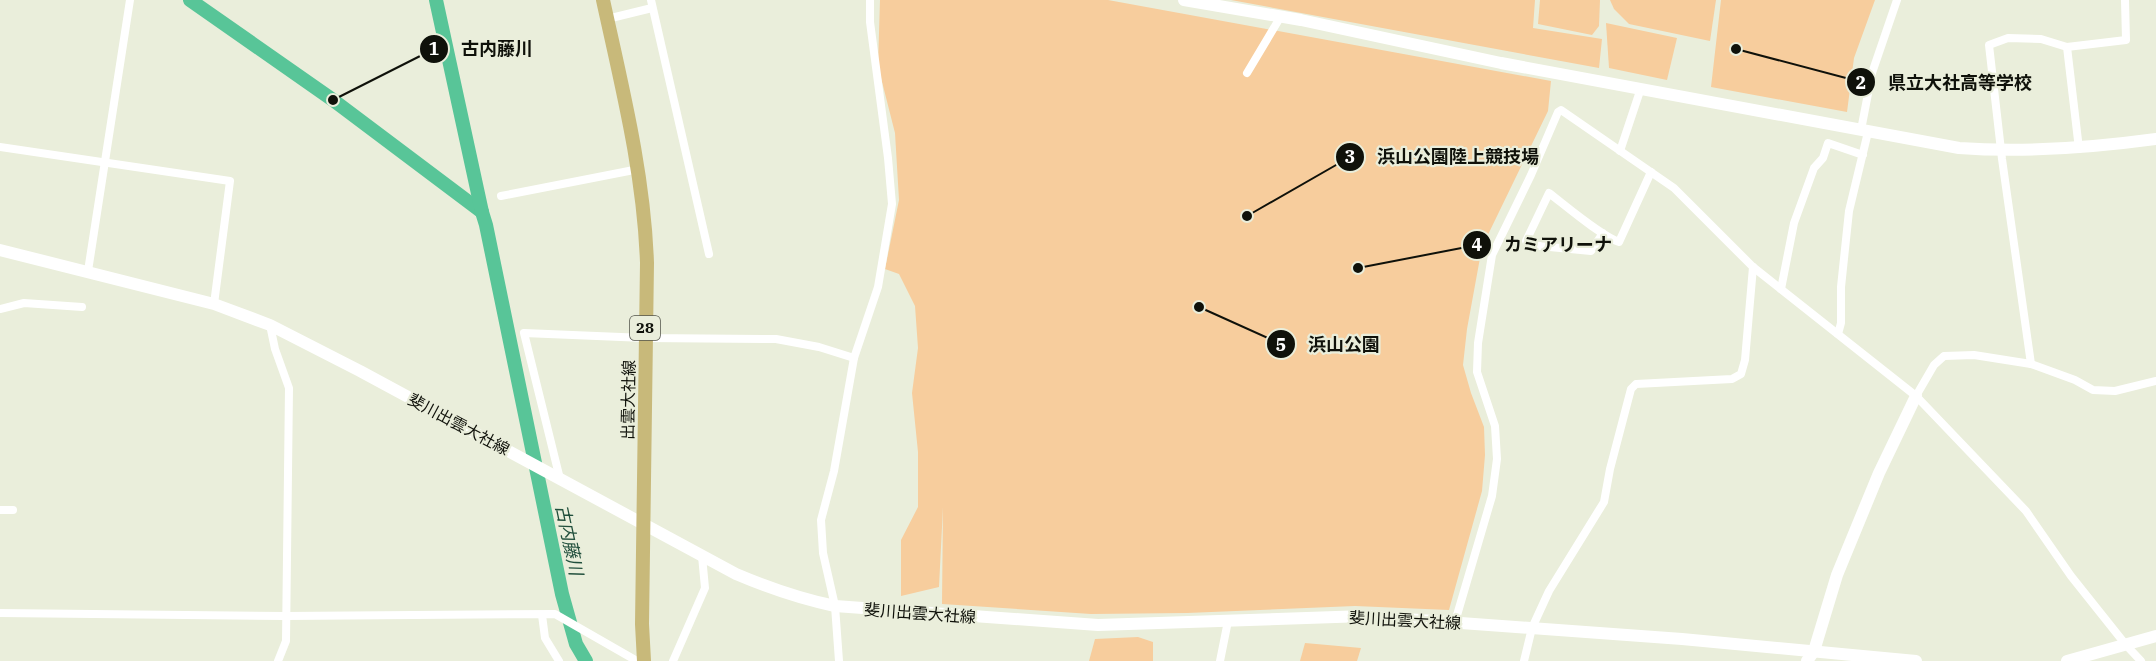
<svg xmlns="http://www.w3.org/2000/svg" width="2156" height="661" font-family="'IBM Plex Serif','Noto Sans JP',serif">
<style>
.green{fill:#f7cd9d}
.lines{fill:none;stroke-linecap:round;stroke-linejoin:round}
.river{stroke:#58c598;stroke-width:14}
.street{stroke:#fff;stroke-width:8}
.secondary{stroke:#fff;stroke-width:12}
.primary{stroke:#c8b97a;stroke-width:14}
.labels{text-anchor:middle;stroke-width:4.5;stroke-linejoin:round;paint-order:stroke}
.shield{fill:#eaeedb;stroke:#515349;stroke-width:1.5}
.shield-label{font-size:15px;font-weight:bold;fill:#0f110a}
.street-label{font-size:16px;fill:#0f110a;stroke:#eaeedb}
.water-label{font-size:18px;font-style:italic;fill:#214f3c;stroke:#eaeedb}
.leader{fill:none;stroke:#0f110a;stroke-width:2}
.callout-dot{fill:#0f110a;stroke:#eaeedb;stroke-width:2}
.mark-label{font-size:18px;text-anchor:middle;font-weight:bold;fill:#fff}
.callout-label{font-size:18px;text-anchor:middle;font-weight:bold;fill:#0f110a;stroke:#eaeedb;stroke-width:4.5;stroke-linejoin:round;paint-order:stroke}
</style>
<rect width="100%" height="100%" fill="#eaeedb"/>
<g class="green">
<path d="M 880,0 L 1108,0 L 1551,81 L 1548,111 L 1482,247 L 1467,329 L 1463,365 L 1471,393 L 1484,427 L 1485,455 L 1482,491 L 1449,610 L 1355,606 L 1187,613 L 1091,614 L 942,604 L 943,507 L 939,587 L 901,596 L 901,540 L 918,507 L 918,452 L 912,393 L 918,348 L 915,306 L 899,274 L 885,269 L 899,200 L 895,133 L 878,66 Z"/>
<path d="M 1231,0 L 1535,0 L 1533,28 L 1602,39 L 1599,68 Z"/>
<path d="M 1540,0 L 1600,0 L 1599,26 L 1592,35 L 1538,24 Z"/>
<path d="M 1610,0 L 1716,0 L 1710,41 L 1629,24 L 1614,9 Z"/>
<path d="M 1721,0 L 1875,0 L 1854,58 L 1847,112 L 1711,87 Z"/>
<path d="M 1606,23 L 1677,38 L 1667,80 L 1609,68 Z"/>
<path d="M 1138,637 L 1153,642 L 1153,661 L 1089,661 L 1095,639 Z"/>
<path d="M 1305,643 L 1361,648 L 1357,661 L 1300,661 Z"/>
</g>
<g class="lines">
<g class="river">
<path d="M 190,0 L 333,100 L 482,212"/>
<path d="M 436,0 L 482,212 L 486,225 L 562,594 L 576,644 L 586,661"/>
</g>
<g class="street">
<path d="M 651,0 L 709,254"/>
<path d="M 607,19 L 652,8"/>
<path d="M 2067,47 L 2079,149"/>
<path d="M 1247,73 L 1281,16"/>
<path d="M 1861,130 L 1872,73 L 1897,0"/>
<path d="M 0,147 L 230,181 L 214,304"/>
<path d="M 1620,151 L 1641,88"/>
<path d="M 501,196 L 639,169"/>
<path d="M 1603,233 L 1591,251 L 1529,245 L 1526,241 L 1549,193 C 1566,206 1601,236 1619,242 L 1651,172"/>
<path d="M 88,271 L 130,0"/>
<path d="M 1781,289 L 1794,223 L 1814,168 L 1823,158 L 1828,143 L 1863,155"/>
<path d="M 0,309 L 24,303 L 82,307"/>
<path d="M 270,325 L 275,349 L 289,388 L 286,641 L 278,661"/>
<path d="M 1838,334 L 1841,323 L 1841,287 L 1849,211 L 1868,132"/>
<path d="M 2031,364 L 2002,159 L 1989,45 L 2008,38 L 2041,39 L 2067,47 L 2126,40 L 2125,0"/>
<path d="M 1916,396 L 1934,365 L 1944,356 L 1974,355 L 2031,364 L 2075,380 L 2093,390 L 2115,391 L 2156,381"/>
<path d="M 560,479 L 524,333 L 645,338 L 776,339 L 819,347 L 854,358"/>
<path d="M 0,510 L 13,510"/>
<path d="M 0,613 L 285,616 L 555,614 L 637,661"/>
<path d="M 542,615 L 545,638 L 559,661"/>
<path d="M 1455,622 L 1492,496 L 1497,459 L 1495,426 L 1477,372 L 1478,343 L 1492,255 L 1531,175 L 1558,112 L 1561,110 L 1674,188 L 1753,267 L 1916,396 L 2026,511 L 2071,576 L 2126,645 L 2141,661"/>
<path d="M 673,661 L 705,588 L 702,556"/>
<path d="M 839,661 L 835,606 L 823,553 L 821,520 L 834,471 L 854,358 L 878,287 L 892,204 L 888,158 L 870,22 L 870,0"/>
<path d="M 1220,661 L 1228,621"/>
<path d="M 1524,661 L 1532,628 L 1549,591 L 1604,502 L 1610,469 L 1631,389 L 1636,384 L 1732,379 L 1741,374 L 1745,360 L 1753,267"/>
</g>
<g class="secondary">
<path d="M 1184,0 L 1301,20 L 1501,63 L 1959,148 C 2026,153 2090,148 2156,139"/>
<path d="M 0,250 L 214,304 L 270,325 L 360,371 L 736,574 C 769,588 801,599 835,606 L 1098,625 L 1365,616 L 1682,639 L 1916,661"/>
<path d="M 1807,661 L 1814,651 L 1837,575 L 1879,473 L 1916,396"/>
<path d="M 2067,661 L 2156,636"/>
</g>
<path class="primary" d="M 603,0 C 622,87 644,174 647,263 L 642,624 L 644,661"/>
</g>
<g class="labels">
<rect class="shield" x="630" y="316" width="30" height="24" rx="4.5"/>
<g class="shield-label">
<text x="645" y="333">28</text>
</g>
<g class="street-label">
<text transform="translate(628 400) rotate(-89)" y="6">出雲大社線</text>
<text transform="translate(459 424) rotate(28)" y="6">斐川出雲大社線</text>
<text transform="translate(920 613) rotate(4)" y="6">斐川出雲大社線</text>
<text transform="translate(1405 620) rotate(3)" y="6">斐川出雲大社線</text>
</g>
<g class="water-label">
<text transform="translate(569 540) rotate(78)" y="6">古内藤川</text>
</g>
</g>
<path class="leader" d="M333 100L434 49M1736 49L1861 82M1247 216L1350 157M1358 268L1477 245M1199 307L1281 344"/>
<g class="callout-dot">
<circle cx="333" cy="100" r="6"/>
<circle cx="1736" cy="49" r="6"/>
<circle cx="1247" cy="216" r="6"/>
<circle cx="1358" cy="268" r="6"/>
<circle cx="1199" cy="307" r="6"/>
<circle cx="434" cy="49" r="15"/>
<circle cx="1861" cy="82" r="15"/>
<circle cx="1350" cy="157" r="15"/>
<circle cx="1477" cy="245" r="15"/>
<circle cx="1281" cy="344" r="15"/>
</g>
<g class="mark-label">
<text x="434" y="55">1</text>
<text x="1861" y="89">2</text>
<text x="1350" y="163">3</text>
<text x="1477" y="251">4</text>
<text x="1281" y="351">5</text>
</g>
<g class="callout-label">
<text x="497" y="55">古内藤川</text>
<text x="1960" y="89">県立大社高等学校</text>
<text x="1458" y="163">浜山公園陸上競技場</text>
<text x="1558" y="251">カミアリーナ</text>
<text x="1344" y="351">浜山公園</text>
</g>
</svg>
